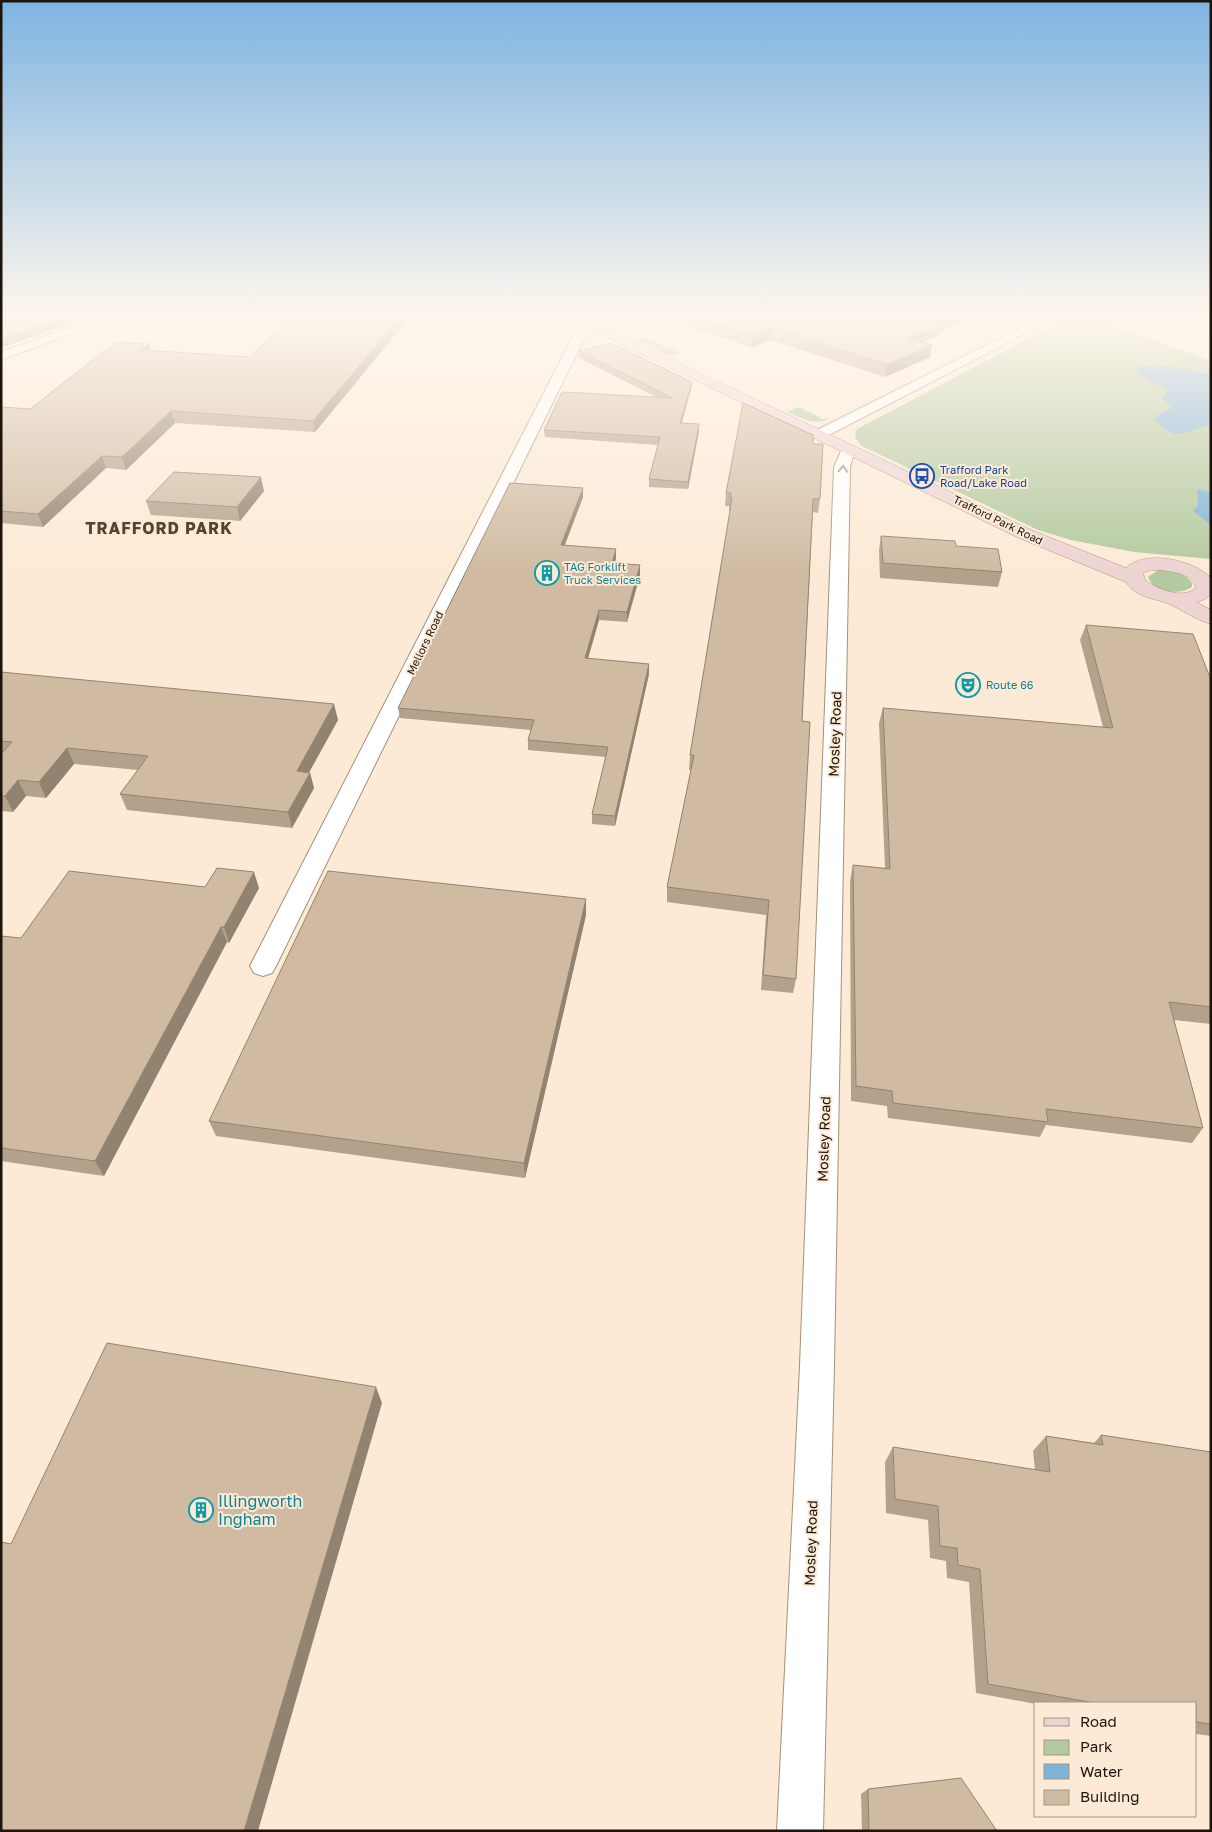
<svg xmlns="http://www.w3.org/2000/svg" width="1212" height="1832" font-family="'Golos Text',sans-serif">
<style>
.green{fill:#b3c99f}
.water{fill:#7fb3d7}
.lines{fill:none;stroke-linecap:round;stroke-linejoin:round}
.street-casing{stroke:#a59179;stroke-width:2}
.secondary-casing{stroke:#a59179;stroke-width:1}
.street{fill:#fff;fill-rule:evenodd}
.secondary{fill:#eed3d3;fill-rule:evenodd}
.wall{fill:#b3a18b}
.shaded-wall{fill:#928371}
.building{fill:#d0bba2;stroke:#928371}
.oneway{stroke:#999692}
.labels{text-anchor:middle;stroke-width:4;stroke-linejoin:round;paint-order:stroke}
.far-transit-label{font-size:11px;fill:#164399;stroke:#fcead6;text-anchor:start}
.far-street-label{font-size:11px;fill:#1d150c;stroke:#fcead6}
.far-culture-label{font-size:11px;fill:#0d838f;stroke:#fcead6;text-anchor:start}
.street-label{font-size:14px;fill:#1d150c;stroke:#fcead6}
.far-district-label{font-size:16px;font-weight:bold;letter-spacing:1px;fill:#54432d;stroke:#fcead6}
.near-culture-label{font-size:16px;fill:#0d838f;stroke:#fcead6;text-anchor:start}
</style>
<rect width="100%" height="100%" fill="#fcead6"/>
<g class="green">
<path d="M 1069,317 L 1090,317 L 1211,361 L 1211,559 L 1134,552 L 1071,540 L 1038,530 L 862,446 C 856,440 853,436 857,429 Z"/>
<path d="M 644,337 L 681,353 L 669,356 L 635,340 Z"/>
<path d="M 799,407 L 823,419 L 830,418 C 815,427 801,418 787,412 Z"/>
<path d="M 1157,571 C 1170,570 1184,572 1192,583 L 1192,587 C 1180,596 1153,592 1148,577 Z"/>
</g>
<g class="water">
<path d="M 1152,365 L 1187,369 L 1211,375 L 1211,424 C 1183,431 1178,445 1154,419 L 1161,413 L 1173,408 L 1162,398 L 1168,391 L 1131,369 Z"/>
<path d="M 1197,489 L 1211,492 L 1211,525 L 1193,511 L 1198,505 Z"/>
</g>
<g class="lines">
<defs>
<g id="street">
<path d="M 99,317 L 116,317 L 1,360 L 1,352 Z"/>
<path d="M 1042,317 L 1057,317 L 823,438 L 813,438 L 811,435 L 813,432 Z"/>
<path d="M 595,324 L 601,328 L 588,335 L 583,341 L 276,966 L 272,973 L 263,976 L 254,973 L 250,966 L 571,340 L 580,329 Z"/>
<path d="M 852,447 L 859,451 L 853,456 L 850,467 L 834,1366 L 823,1831 L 777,1831 L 800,1366 L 834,467 L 841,451 Z"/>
</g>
<path id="secondary" d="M 566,317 L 582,317 L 1031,530 L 1126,568 C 1145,549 1194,560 1211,578 C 1211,595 1212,598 1196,602 L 1211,610 L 1211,624 C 1195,620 1182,609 1167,603 C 1153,598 1135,597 1126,582 L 1019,538 ZM 1152,570 C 1166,570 1193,572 1196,588 C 1183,600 1157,589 1145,580 L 1143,573 Z"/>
</defs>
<use href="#street" class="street-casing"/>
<use href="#secondary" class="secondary-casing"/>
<use href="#street" class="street"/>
<use href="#secondary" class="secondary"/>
</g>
<g class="wall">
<path d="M 189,317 L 410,317 L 315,432 L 175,423 L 126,470 L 106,468 L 43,527 L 1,523 L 1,407 L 30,409 L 149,344 L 151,351 L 250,357 L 285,324 L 189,318 Z"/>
<path d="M 675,317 L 975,317 L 939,332 L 939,335 L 923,342 L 930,357 L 885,377 L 771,340 L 752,347 L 687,326 L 688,321 Z"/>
<path d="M 579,351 L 692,382 L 691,389 L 682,423 L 699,431 L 688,489 L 649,487 L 649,479 L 658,445 L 545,437 L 544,430 L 656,397 L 579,358 Z"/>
<path d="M 813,444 L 820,499 L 818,513 L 813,512 L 802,721 L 796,979 L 793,993 L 761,990 L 766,915 L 667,902 L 667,887 L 691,770 L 689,770 L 690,755 L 730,511 L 729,511 L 729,506 L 725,506 L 726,493 Z"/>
<path d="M 264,491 L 240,521 L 151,515 L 146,501 Z"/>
<path d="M 583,497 L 565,545 L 616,549 L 616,558 L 615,563 L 640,575 L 627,622 L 599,620 L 588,659 L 649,664 L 649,674 L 615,826 L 592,824 L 592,814 L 606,757 L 528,750 L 528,740 L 531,730 L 400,718 L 398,708 Z"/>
<path d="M 881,536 L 956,546 L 1002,572 L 998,587 L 880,578 L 879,550 Z"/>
<path d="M 1086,625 L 1211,680 L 1211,1024 L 1174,1020 L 1203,1128 L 1192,1143 L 1046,1125 L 1040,1137 L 888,1118 L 887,1106 L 851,1101 L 850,881 L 853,865 L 885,868 L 879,723 L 883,708 L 1103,727 L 1080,640 Z"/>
<path d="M 1,672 L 338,720 L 309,772 L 310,773 L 314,788 L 292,828 L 127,810 L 120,794 L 138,770 L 74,764 L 46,798 L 26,796 L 13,812 L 1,811 Z"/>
<path d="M 205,887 L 259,888 L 229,943 L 227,942 L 104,1176 L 1,1161 L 1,936 L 21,938 Z"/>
<path d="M 586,915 L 525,1178 L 216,1136 L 209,1121 Z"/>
<path d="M 1101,1435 L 1211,1452 L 1211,1736 L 1196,1734 L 1196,1703 L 1036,1703 L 1036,1704 L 976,1693 L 969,1582 L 947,1578 L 946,1561 L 930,1558 L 928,1520 L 886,1513 L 885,1462 L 893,1447 L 1035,1470 L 1033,1451 L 1046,1436 L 1094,1443 Z"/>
<path d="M 868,1789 L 997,1831 L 862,1831 L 861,1794 Z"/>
</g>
<g class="shaded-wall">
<path d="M 64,317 L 89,317 L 1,348 L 1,339 Z"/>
<path d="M 400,317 L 410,317 L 315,432 L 313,421 Z"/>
<path d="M 950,317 L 975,317 L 939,332 L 939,335 L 906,350 L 908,338 L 936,322 Z"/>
<path d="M 772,328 L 771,340 L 752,347 L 753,335 Z"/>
<path d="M 149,344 L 152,355 L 141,350 Z"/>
<path d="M 932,345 L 930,357 L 885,377 L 887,365 Z"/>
<path d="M 692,382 L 691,389 L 679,430 L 680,423 Z"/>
<path d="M 171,411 L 175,423 L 126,470 L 122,457 Z"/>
<path d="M 699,424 L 699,431 L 688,489 L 688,482 Z"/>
<path d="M 102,456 L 106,468 L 43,527 L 38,514 Z"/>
<path d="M 261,477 L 264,491 L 240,521 L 237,507 Z"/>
<path d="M 583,488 L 583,497 L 561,554 L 561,545 Z"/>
<path d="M 616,549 L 616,558 L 612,572 L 612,563 Z"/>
<path d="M 640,565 L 640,575 L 627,622 L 627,612 Z"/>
<path d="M 599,610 L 599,620 L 585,668 L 585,658 Z"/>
<path d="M 649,664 L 649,674 L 615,826 L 615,816 Z"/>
<path d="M 334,704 L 338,720 L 301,787 L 297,771 Z"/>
<path d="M 67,748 L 74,764 L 46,798 L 39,782 Z"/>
<path d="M 310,773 L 314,788 L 292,828 L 288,812 Z"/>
<path d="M 18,780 L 26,796 L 13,812 L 5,796 Z"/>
<path d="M 254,872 L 259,888 L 229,943 L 224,927 Z"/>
<path d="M 586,899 L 586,915 L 525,1178 L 524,1163 Z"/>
<path d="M 221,927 L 227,942 L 104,1176 L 95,1161 Z"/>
<path d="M 376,1387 L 382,1403 L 258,1831 L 244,1831 Z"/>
</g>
<g class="building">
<path d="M 1,317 L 64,317 L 1,339 Z"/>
<path d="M 291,317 L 400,317 L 313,421 L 171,411 L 122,457 L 102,456 L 38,514 L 1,511 L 1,407 L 30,409 L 116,342 L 149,344 L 141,350 L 250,357 Z"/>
<path d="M 695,317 L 950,317 L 936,322 L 941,324 L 908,338 L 932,345 L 887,365 L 772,328 L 753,335 Z"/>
<path d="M 611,343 L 692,382 L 680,423 L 699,424 L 688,482 L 649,479 L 660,437 L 544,430 L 562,392 L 672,398 L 579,351 Z"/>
<path d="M 743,403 L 813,435 L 813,444 L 823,444 L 820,499 L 813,499 L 802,721 L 810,722 L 796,979 L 763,975 L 769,900 L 667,887 L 694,755 L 690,755 L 732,498 L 730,498 L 731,493 L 726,493 Z"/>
<path d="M 174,472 L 261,477 L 237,507 L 146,501 Z"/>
<path d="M 510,483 L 583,488 L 561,545 L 616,549 L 612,563 L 640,565 L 627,612 L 599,610 L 585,658 L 649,664 L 615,816 L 592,814 L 608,747 L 528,740 L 534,720 L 398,708 Z"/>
<path d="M 881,536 L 955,541 L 956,546 L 998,549 L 1002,572 L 883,563 Z"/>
<path d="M 1086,625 L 1193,634 L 1211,680 L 1211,1007 L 1169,1002 L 1203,1128 L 1046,1109 L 1048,1122 L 893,1103 L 892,1091 L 856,1086 L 853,865 L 890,869 L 883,708 L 1113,728 Z"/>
<path d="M 1,672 L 334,704 L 297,771 L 310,773 L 288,812 L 120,794 L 148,756 L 67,748 L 39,782 L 18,780 L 5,796 L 1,796 L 1,754 L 12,742 L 1,741 Z"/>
<path d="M 217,868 L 254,872 L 224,927 L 221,927 L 95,1161 L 1,1148 L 1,936 L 21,938 L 69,871 L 205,887 Z"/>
<path d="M 328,871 L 586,899 L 524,1163 L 209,1121 Z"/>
<path d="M 107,1343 L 376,1387 L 244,1831 L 1,1831 L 1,1542 L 11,1544 Z"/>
<path d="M 1101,1435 L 1211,1452 L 1211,1724 L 1196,1722 L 1196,1703 L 1095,1703 L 988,1684 L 980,1569 L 958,1565 L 957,1548 L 940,1546 L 938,1506 L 895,1499 L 893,1447 L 1050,1472 L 1046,1436 L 1103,1445 Z"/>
<path d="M 961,1778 L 997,1831 L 869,1831 L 868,1789 Z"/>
</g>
<defs><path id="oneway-chevron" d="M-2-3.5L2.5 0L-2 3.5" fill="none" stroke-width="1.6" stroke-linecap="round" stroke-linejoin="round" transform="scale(1.25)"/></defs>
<use class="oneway" href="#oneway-chevron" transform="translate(843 469) rotate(-87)"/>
<linearGradient id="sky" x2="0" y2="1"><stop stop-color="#7eb4e1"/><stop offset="0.55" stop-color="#fef6ed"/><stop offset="1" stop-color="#fef6ed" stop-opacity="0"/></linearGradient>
<rect width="1212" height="573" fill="url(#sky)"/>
<defs>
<symbol id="bus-ring" viewBox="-11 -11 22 22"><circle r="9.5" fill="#fcead6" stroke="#1a4fb4" stroke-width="1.5"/><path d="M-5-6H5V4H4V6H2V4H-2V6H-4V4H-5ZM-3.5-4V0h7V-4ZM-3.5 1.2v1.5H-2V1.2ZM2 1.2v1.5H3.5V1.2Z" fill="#1a4fb4"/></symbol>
<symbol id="building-ring" viewBox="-11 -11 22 22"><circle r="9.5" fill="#fcead6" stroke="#0f9aa8" stroke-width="1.5"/><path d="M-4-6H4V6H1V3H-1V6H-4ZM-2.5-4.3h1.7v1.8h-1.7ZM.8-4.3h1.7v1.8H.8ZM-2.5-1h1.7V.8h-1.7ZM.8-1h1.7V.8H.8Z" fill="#0f9aa8"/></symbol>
<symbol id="theatre-ring" viewBox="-11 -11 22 22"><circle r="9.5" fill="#fcead6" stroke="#0f9aa8" stroke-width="1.5"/><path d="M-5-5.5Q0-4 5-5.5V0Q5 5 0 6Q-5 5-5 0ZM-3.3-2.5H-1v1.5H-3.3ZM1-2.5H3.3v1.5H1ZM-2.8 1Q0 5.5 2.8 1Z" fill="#0f9aa8"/></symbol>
</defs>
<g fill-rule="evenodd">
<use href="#bus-ring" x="908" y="462" width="28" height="28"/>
<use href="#building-ring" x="533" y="559" width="28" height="28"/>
<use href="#theatre-ring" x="954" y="671" width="28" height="28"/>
<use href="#building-ring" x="187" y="1496" width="28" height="28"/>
</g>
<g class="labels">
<g class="far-transit-label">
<text x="940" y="474">Trafford Park<tspan x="940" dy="13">Road/Lake Road</tspan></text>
</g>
<g class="far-street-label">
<text transform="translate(998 520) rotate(26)" y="4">Trafford Park Road</text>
<text transform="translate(425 643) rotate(-64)" y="4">Mellors Road</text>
</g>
<g class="far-culture-label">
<text x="564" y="571">TAG Forklift<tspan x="564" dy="13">Truck Services</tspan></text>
<text x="986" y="689">Route 66</text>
</g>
<g class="street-label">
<text transform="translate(835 734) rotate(-88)" y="5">Mosley Road</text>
<text transform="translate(824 1139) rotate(-88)" y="5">Mosley Road</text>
<text transform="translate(811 1543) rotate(-88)" y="5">Mosley Road</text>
</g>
<g class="far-district-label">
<text x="159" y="534">TRAFFORD PARK</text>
</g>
<g class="near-culture-label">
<text x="218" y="1507">Illingworth<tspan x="218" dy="18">Ingham</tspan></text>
</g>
</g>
<rect width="1212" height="1832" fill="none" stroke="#1d150c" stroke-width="5"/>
<rect x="1034" y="1702" width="162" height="115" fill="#fcead6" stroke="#a39585"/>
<rect x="1044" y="1718" width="25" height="8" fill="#eed3d3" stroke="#a39585"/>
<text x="1080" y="1727" font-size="15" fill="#1d150c">Road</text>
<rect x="1044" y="1740" width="25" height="15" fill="#b3c99f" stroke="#a39585"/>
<text x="1080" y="1752" font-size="15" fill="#1d150c">Park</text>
<rect x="1044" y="1764" width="25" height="15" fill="#7fb3d7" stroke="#a39585"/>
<text x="1080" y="1777" font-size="15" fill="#1d150c">Water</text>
<rect x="1044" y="1790" width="25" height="15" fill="#d0bba2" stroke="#a39585"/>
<text x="1080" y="1802" font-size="15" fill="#1d150c">Building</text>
</svg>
